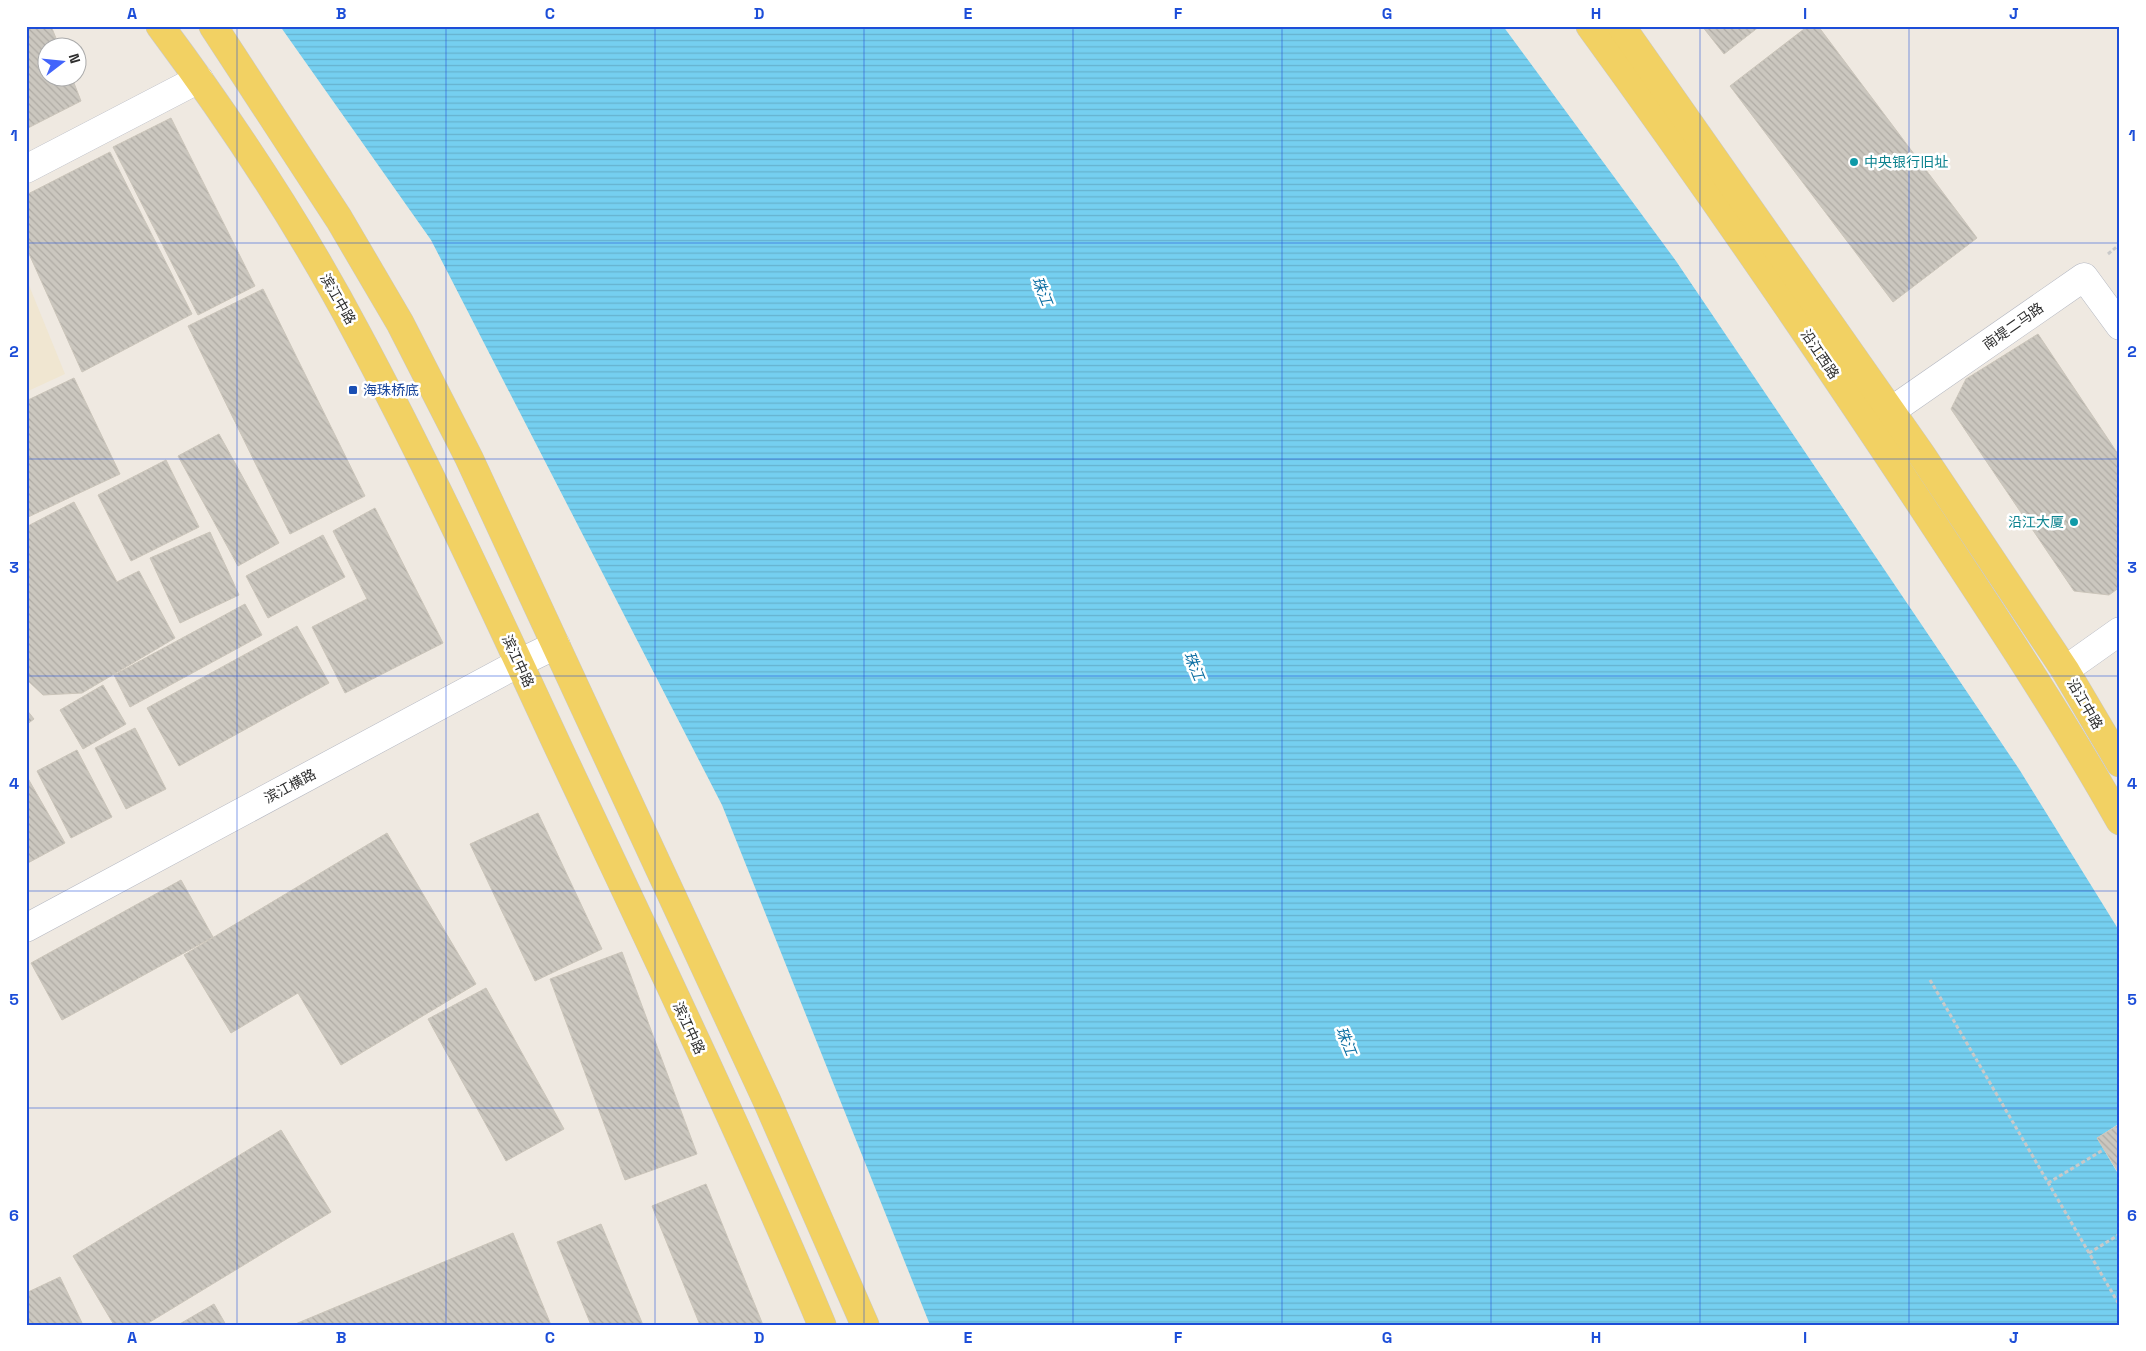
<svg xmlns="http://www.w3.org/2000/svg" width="2146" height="1351" font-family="'Space Grotesk','Noto Sans SC',sans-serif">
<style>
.education{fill:#f0e6d1}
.water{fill:url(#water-rules)}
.building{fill:url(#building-back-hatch);stroke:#cbc5ba}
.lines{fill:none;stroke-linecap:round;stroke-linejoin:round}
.minor-casing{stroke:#b4b7c1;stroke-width:29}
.major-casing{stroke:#c9c9c9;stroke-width:29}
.path{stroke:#c9c9c9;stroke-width:3;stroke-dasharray:4 2.5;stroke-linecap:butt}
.minor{stroke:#fff;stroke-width:28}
.major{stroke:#f2d163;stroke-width:28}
.grid{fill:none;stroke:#1d4ed8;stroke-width:1;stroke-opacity:0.55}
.culture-dot{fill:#0f9aa8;stroke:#fff;stroke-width:2}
.transit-dot{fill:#1a4fb4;stroke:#fff;stroke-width:2}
.labels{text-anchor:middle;stroke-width:5;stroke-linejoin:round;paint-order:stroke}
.culture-label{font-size:14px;fill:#0d838f;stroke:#fff;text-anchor:start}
.street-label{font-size:14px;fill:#2e2e2e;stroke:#fff}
.transit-label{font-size:14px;fill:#164399;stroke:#fff;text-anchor:start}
.water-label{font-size:15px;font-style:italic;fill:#0d6fa3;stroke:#fff}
.neatline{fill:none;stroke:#1d4ed8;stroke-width:2}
.grid-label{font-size:16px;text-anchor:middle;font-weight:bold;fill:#1d4ed8}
</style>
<defs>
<pattern id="water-rules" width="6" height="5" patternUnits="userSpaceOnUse" patternTransform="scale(1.25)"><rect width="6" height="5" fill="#75cff0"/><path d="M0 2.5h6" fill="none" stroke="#66b2ce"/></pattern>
<pattern id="building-back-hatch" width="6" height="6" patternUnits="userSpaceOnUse" patternTransform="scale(1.25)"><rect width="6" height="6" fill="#cbc7bf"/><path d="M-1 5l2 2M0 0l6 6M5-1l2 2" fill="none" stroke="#afaba4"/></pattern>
</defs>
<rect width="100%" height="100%" fill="#efe9e1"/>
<path class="education" d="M 26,278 L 65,374 L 26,392 Z"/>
<path class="water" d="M 280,26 L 1503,26 L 1676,261 L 2019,769 L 2120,932 L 2120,1123 L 2097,1138 L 2120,1177 L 2120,1325 L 930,1325 L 722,805 L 431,240 Z"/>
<g class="building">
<path d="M 26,26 L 51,26 L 60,48 L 48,48 L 48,78 L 72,78 L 81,101 L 26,129 Z"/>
<path d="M 1702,26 L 1760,26 L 1724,54 Z"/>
<path d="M 1808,26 L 1818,26 L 1977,238 L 1893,302 L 1730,86 Z"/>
<path d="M 171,118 L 255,286 L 198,315 L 113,147 Z"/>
<path d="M 110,152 L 192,314 L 82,372 L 26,247 L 26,195 Z"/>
<path d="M 263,289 L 365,496 L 290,534 L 188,326 Z"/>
<path d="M 2038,334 L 2120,457 L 2120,587 L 2109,595 L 2074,591 L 1951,409 L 1966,379 Z"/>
<path d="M 74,378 L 120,474 L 26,518 L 26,401 Z"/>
<path d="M 219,434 L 279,543 L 238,566 L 178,456 Z"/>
<path d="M 166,460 L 199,527 L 131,561 L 98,495 Z"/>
<path d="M 74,502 L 117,582 L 139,571 L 175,638 L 82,693 L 43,695 L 26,679 L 26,527 Z"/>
<path d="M 375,508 L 443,643 L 345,693 L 312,627 L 367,599 L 333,531 Z"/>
<path d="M 210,532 L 239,595 L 180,623 L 150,558 Z"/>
<path d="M 323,535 L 345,577 L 268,618 L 246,576 Z"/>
<path d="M 245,604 L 262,635 L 130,707 L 114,675 Z"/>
<path d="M 297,626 L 329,683 L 179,766 L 147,708 Z"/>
<path d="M 103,685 L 126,724 L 83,749 L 60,710 Z"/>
<path d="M 26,709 L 34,719 L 26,725 Z"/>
<path d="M 135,728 L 166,789 L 126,809 L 95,748 Z"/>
<path d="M 77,750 L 112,817 L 71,838 L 37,771 Z"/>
<path d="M 26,775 L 65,843 L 26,864 Z"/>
<path d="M 538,813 L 602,949 L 535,981 L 470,844 Z"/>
<path d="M 387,833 L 476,984 L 341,1065 L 298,993 L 231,1033 L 184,955 Z"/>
<path d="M 181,880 L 213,937 L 62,1020 L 31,963 Z"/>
<path d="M 622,952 L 697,1154 L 625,1180 L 550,979 Z"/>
<path d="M 486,988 L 564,1129 L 506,1161 L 428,1019 Z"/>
<path d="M 2120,1124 L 2120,1175 L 2097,1138 Z"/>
<path d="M 281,1130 L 331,1212 L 145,1325 L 114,1325 L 73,1256 Z"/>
<path d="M 706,1184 L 763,1325 L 700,1325 L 652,1206 Z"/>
<path d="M 601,1224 L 643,1325 L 591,1325 L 557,1242 Z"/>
<path d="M 513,1233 L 551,1325 L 293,1325 Z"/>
<path d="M 60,1277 L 83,1325 L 26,1325 L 26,1293 Z"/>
<path d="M 214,1304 L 226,1325 L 178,1325 Z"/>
</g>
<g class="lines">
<defs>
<g id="minor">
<path d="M 26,169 L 199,79"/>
<path d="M 1891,411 L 2084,277 L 2120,326"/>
<path d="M 2065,670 L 2120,631"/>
<path d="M 26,928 L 519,663 L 556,645"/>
</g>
<g id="major">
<path d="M 160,26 C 233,124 301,227 358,335 C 431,471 495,611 560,751 C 649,941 741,1131 822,1325"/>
<path d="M 213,26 L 339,219 L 400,323 L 469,458 L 767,1101 L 865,1325"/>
<path d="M 1590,26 C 1708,188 1821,353 1931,520 C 1996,619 2062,718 2120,821"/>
<path d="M 1621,26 L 1921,454 L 2065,670 L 2120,763"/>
</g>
</defs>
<use href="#minor" class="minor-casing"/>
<use href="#major" class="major-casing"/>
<g class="path">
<path d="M 2108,254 L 2120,244"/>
<path d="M 1930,980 L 2120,1306"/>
<path d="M 2048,1183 L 2103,1150"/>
<path d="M 2089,1253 L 2120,1234"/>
</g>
<use href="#minor" class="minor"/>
<use href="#major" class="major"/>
</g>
<path class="grid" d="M 237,26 L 237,1325M 446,26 L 446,1325M 655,26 L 655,1325M 864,26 L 864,1325M 1073,26 L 1073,1325M 1282,26 L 1282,1325M 1491,26 L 1491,1325M 1700,26 L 1700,1325M 1909,26 L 1909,1325M 26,243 L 2120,243M 26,459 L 2120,459M 26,676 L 2120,676M 26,891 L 2120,891M 26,1108 L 2120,1108"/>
<g class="culture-dot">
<circle cx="1854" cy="162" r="5"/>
<circle cx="2074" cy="522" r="5"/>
</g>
<rect class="transit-dot" x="348" y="385" width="10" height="10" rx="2.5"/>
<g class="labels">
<g class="culture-label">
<text x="1864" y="167">中央银行旧址</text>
<text x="2064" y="527" text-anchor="end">沿江大厦</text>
</g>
<g class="street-label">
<text transform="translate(338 299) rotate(60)" y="5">滨江中路</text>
<text transform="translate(2013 326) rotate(-35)" y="5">南堤二马路</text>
<text transform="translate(1820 354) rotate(56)" y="5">沿江西路</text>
<text transform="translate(518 661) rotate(65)" y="5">滨江中路</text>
<text transform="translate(2085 704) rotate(60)" y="5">沿江中路</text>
<text transform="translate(290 786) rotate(-28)" y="5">滨江横路</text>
<text transform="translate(689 1028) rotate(65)" y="5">滨江中路</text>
</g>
<g class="transit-label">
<text x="363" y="395">海珠桥底</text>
</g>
<g class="water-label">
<text transform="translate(1042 291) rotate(68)" y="5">珠江</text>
<text transform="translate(1194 666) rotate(68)" y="5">珠江</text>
<text transform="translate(1346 1041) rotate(68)" y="5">珠江</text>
</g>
</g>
<rect width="2146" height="1351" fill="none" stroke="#ffffff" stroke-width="55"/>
<g transform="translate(62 62) rotate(74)"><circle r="24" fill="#ffffff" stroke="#ababab"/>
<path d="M0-4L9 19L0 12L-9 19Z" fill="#4264fb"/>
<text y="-8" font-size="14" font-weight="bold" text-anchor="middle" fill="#2e2e2e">N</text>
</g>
<rect x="28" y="28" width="2090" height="1296" class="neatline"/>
<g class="grid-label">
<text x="132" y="19">A</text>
<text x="341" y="19">B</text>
<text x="550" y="19">C</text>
<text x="759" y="19">D</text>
<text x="968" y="19">E</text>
<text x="1178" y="19">F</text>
<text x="1387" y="19">G</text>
<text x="1596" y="19">H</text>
<text x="1805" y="19">I</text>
<text x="2014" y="19">J</text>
<text x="14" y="141">1</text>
<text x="2132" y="141">1</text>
<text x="14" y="357">2</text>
<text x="2132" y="357">2</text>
<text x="14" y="573">3</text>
<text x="2132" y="573">3</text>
<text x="14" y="789">4</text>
<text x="2132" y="789">4</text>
<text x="14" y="1005">5</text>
<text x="2132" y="1005">5</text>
<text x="14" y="1221">6</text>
<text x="2132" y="1221">6</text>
<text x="132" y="1343">A</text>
<text x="341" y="1343">B</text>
<text x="550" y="1343">C</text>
<text x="759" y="1343">D</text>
<text x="968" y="1343">E</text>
<text x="1178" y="1343">F</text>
<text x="1387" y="1343">G</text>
<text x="1596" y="1343">H</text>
<text x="1805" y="1343">I</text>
<text x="2014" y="1343">J</text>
</g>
</svg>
